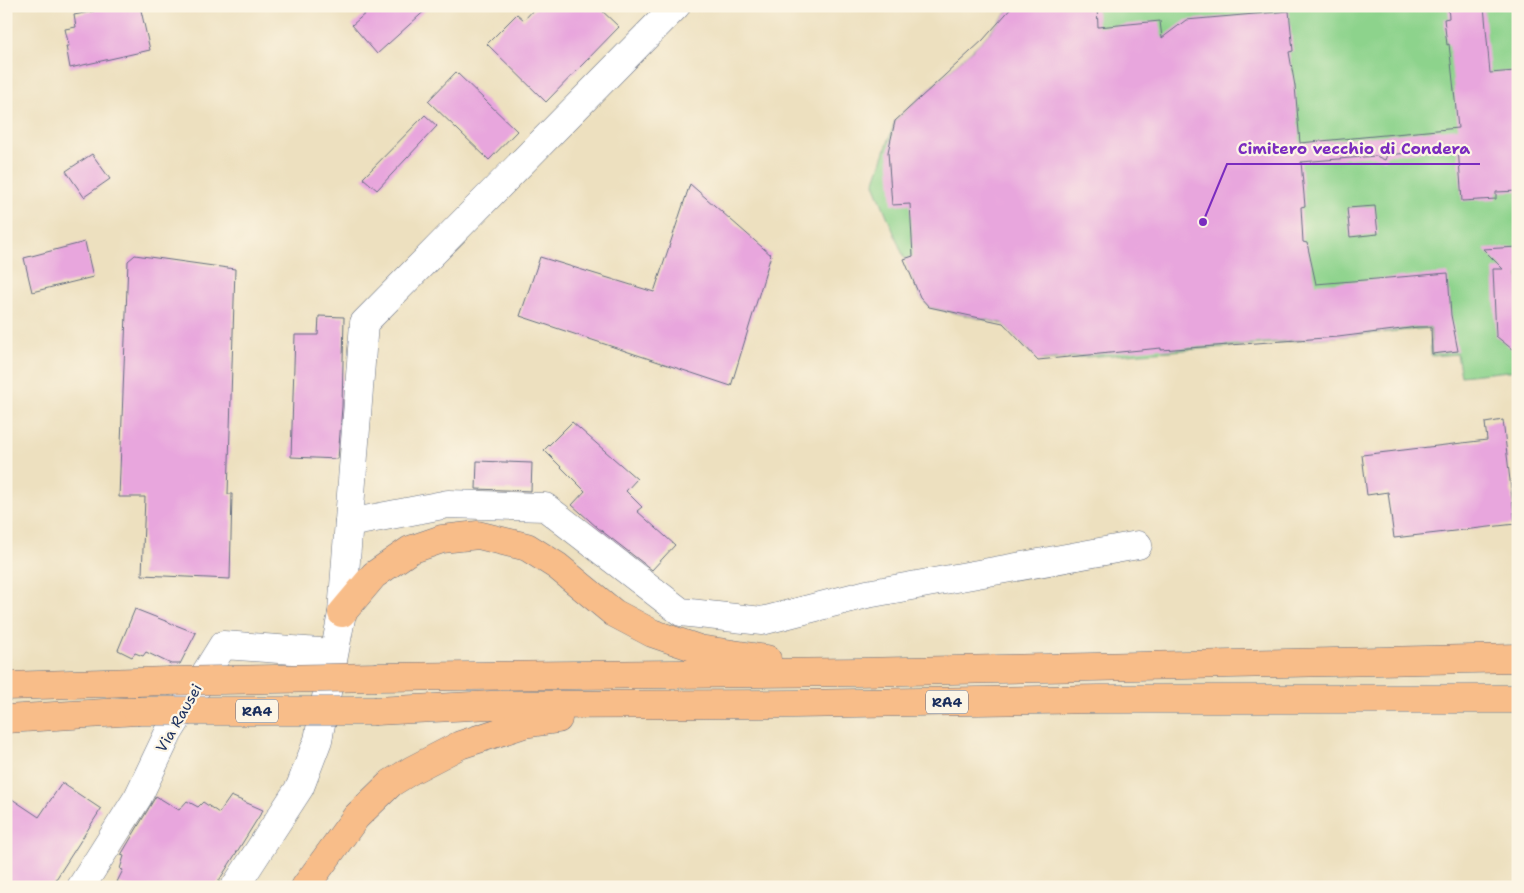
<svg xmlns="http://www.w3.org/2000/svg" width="1524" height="893" font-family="'Shantell Sans',sans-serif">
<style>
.green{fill:#8dd38c;stroke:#548175}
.building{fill:#e8a6dd}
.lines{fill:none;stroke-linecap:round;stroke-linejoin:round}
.minor-casing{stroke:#646d80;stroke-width:29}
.highway-casing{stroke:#646d80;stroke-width:29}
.minor{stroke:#fff;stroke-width:28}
.highway{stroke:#f8bd89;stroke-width:28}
.highway-bridge-casing{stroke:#646d80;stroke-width:29;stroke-linecap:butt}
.highway-bridge{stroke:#f8bd89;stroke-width:28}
.labels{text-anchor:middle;stroke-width:4.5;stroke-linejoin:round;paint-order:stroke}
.shield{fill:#fcf5e5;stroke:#5e6a86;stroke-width:1}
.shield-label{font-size:14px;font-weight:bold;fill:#1b2f5e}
.street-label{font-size:15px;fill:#1b2f5e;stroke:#fcf5e5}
.leader{fill:none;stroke:#7b2cbf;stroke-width:2}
.callout-dot{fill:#7b2cbf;stroke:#fcf5e5;stroke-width:2}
.callout-label{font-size:16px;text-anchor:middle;font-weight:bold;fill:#7b2cbf;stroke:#fcf5e5;stroke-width:4.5;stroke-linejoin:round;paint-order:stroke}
</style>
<rect width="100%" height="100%" fill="#fcf5e5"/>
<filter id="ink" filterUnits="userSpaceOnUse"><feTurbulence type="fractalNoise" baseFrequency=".02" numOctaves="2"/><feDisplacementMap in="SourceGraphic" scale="10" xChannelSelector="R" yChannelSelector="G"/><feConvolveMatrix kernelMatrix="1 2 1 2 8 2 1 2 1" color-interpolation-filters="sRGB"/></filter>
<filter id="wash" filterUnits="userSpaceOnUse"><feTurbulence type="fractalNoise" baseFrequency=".0096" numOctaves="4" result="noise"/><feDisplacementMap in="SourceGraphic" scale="20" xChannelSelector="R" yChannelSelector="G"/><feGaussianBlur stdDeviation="1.12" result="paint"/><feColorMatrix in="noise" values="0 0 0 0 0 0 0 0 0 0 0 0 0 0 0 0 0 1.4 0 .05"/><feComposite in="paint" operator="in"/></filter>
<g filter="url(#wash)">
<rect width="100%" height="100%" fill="#ede0bf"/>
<path class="green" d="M 1013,6 L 1518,6 L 1518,370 L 1461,376 L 1457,354 L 1431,356 L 1430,328 L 1240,346 L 1043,360 L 1033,355 L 1004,324 L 929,307 L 920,297 L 874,184 L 895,121 L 983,40 Z"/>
<g id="blocks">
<g class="building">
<path d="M 93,6 L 140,6 L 150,50 L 70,68 L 66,46 L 69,46 L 65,29 L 76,27 L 74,15 L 94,11 Z"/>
<path d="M 374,6 L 430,6 L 377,54 L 352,25 Z"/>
<path d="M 537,6 L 597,6 L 619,27 L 546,102 L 487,44 L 517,14 L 524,20 Z"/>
<path d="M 1013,6 L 1097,6 L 1098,27 L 1160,21 L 1162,38 L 1186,20 L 1289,11 L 1293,51 L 1289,52 L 1295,86 L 1300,143 L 1458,128 L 1449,44 L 1447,45 L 1444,19 L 1449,18 L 1448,6 L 1484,6 L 1490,73 L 1515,71 L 1518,96 L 1518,191 L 1496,192 L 1496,199 L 1462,201 L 1458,148 L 1387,155 L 1385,160 L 1376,156 L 1301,162 L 1305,206 L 1301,207 L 1303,242 L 1307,243 L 1316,284 L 1448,273 L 1451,315 L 1458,351 L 1432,354 L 1431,327 L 1418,327 L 1338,337 L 1161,350 L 1161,348 L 1038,360 L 1003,323 L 929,307 L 920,297 L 904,259 L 913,256 L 910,204 L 892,205 L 888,152 L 895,121 L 983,40 Z"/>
<path d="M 456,72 L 517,131 L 489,160 L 428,101 Z"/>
<path d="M 425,115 L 437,126 L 377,190 L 363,178 Z"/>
<path d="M 92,154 L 110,179 L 84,197 L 66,171 Z"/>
<path d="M 690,184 L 771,255 L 731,386 L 520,316 L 540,257 L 654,292 Z"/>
<path d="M 1375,206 L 1378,234 L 1350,237 L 1347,208 Z"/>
<path d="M 85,242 L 93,277 L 32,292 L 24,258 Z"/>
<path d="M 1518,247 L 1518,354 L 1496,336 L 1493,269 L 1503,269 L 1483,249 Z"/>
<path d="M 135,255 L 235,269 L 228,494 L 232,494 L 230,579 L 142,575 L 145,497 L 119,497 L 128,261 Z"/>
<path d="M 319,316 L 344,317 L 342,407 L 338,459 L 291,457 L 295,335 L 318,335 Z"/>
<path d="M 1503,420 L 1515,524 L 1394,538 L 1388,492 L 1367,495 L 1362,455 L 1487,440 L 1485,423 Z"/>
<path d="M 572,422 L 637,479 L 626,491 L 642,507 L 637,511 L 675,545 L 652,570 L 598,528 L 572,505 L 585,491 L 544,450 Z"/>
<path d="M 477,461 L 532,463 L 531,491 L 476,489 Z"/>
<path d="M 135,609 L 196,633 L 180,664 L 171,664 L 146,652 L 143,656 L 135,653 L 132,657 L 118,650 Z"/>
<path d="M 62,783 L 101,809 L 51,887 L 6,887 L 6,795 L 39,817 Z"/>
<path d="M 156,796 L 179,810 L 187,801 L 198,807 L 203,802 L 219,813 L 231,796 L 263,810 L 215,887 L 128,887 L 117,882 L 123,870 L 120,869 L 124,856 L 121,855 Z"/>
</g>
</g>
</g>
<g filter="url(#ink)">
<use href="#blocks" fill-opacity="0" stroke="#646d80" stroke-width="1"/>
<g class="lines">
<defs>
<g id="minor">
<path d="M 349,523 L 448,504 L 545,507 L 681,612 L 762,621 L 867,594 L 1138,545"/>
<path d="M 81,887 L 138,797 L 169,732 L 223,645 L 333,653"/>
<path d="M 235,887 L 300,787 L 318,740 L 342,613 L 364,323 L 676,6"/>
</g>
<g id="highway">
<path d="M 342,613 L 374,575 L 410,550 L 442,539 L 478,535 L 527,547 L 557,566 L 614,613 L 652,633 L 699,649 L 767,659"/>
<path d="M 377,677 L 858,672 L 1518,658"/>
<path d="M 6,686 L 168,681"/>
<path d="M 376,711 L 491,705 L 795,704 L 1099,699 L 1518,699"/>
<path d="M 6,719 L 137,711"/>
<path d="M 305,887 L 356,817 L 391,783 L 412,770 L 460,745 L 524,724 L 558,719"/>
</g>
</defs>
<use href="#minor" class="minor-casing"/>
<use href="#highway" class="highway-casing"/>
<use href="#minor" class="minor"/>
<use href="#highway" class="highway"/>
<defs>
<g id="highway-bridge">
<path d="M 168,681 L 377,677"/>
<path d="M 137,711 L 376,711"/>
</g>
</defs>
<use href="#highway-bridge" class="highway-bridge-casing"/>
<use href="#highway-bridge" class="highway-bridge"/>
</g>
</g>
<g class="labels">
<g class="shield">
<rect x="926" y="690.5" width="42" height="23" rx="4"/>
<rect x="236" y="699.5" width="42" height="23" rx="4"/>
</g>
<g class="shield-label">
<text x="947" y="707">RA4</text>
<text x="257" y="716">RA4</text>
</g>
<g class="street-label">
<text transform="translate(179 718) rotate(-60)" y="5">Via Rausei</text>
</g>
</g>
<path class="leader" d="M1203 222L1227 164H1480"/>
<circle class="callout-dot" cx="1203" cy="222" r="5"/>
<g class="callout-label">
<text x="1354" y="154">Cimitero vecchio di Condera</text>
</g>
<rect width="1524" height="893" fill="none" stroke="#fcf5e5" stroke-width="25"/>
</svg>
